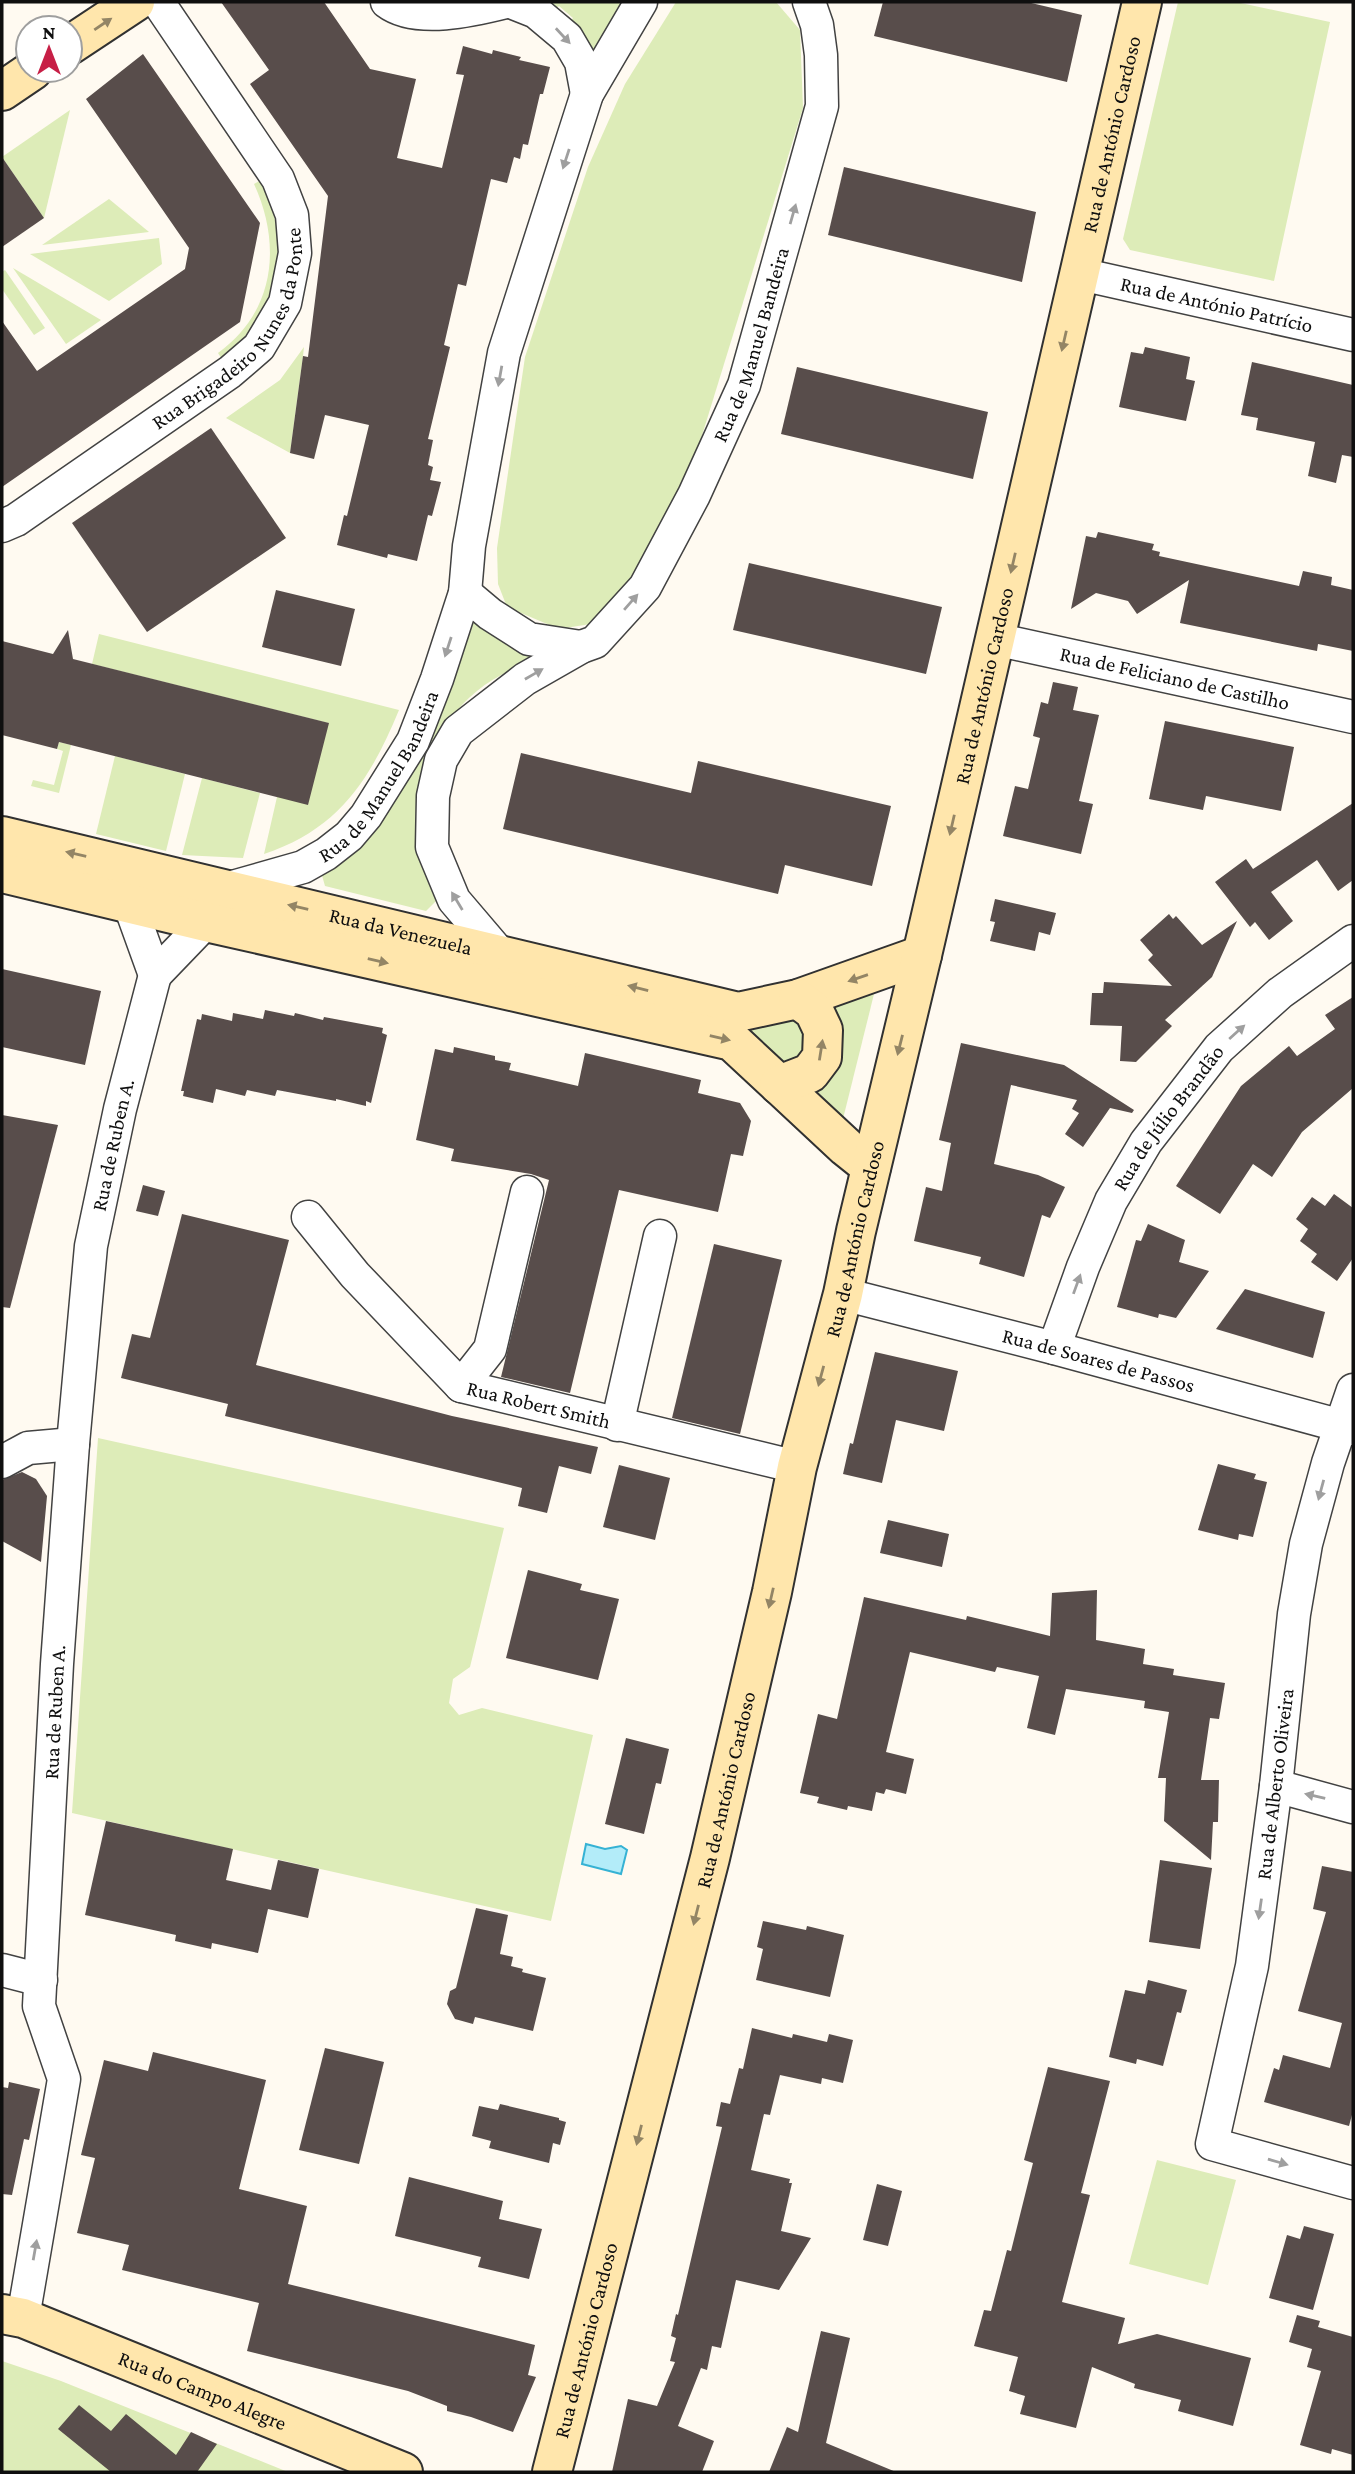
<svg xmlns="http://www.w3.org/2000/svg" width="1355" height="2474" font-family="'Crimson Pro',serif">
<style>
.green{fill:#ddecb8}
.water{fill:#b3ecf9;stroke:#36b2d4;stroke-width:2}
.building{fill:#584d4b}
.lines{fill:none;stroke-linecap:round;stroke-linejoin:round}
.street-casing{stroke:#424242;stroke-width:35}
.secondary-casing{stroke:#313131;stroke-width:42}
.street{stroke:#fff;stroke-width:32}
.secondary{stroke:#ffe6ac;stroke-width:38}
.oneway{fill:#938565}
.oneway2{fill:#9f9f9f}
.labels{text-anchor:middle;stroke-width:7;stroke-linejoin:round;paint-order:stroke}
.street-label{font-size:21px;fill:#0f0f0f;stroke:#fff}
</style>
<rect width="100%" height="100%" fill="#fffaf1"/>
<g class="green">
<path d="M 545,2 L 630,2 L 594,56 L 570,22 L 573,18 L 559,6 L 555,10 Z"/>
<path d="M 676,2 L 776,2 L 800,30 L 803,108 L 683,497 L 635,576 L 597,623 L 559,629 L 507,607 L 498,584 L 497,548 L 525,357 L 588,167 L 625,84 Z"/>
<path d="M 1178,2 L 1236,2 L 1330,22 L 1274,281 L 1130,250 L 1123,239 Z"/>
<path d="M 70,110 L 44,218 L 2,157 Z"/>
<path d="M 261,180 C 287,234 286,290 247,338 C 240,347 231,354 223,361 L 218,353 C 275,312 282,245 254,184 Z"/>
<path d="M 109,199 L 149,232 L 42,245 Z"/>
<path d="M 159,238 L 162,264 L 109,301 L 30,254 Z"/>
<path d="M 13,268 L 101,320 L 66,344 Z"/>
<path d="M 5,270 L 45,328 L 34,335 L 2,289 L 2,272 Z"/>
<path d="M 304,347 L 303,356 L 290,453 L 226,418 L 280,380 Z"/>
<path d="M 469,615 C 492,635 512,650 543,656 C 520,666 496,675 477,691 C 456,708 443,728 433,752 C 408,805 412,848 436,901 L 426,911 L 325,886 L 321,872 L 382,818 L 398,795 L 412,771 Z"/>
<path d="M 99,634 L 399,710 C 370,780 339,829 264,854 L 277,797 L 328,723 L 92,664 Z"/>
<path d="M 59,742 L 71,745 L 59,793 L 31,786 L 33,780 L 54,785 L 63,751 L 57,749 Z"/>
<path d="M 115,756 L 185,774 L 166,851 L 96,834 Z"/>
<path d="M 202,778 L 260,793 L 243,858 L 182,855 Z"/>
<path d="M 183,894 L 783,1013 L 807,1027 L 805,1055 L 788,1066 Z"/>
<path d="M 876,986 L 841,1127 L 807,1089 L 825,1006 Z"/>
<path d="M 98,1438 L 504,1528 L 470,1667 L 453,1679 L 449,1703 L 459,1715 L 482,1708 L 593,1735 L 551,1921 L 72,1813 Z"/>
<path d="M 1157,2160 L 1236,2180 L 1208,2285 L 1129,2264 Z"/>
<path d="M 2,2361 L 61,2381 L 288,2472 L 2,2472 Z"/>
</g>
<path class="water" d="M 586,1844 L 605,1849 L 621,1846 L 627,1850 L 621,1874 L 582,1864 Z"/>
<g class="building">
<path d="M 221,2 L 324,2 L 370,69 L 416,79 L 397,158 L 442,168 L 464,75 L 456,74 L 463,46 L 492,54 L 493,50 L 521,57 L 519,60 L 550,67 L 543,94 L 540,94 L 528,145 L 523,144 L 520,159 L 514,157 L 507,183 L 491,179 L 466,286 L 458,284 L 444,345 L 450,347 L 428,439 L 433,440 L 428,465 L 433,467 L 430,480 L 441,482 L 432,516 L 428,515 L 417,561 L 388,554 L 387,558 L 337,545 L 344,515 L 347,516 L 369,425 L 325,415 L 314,459 L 290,453 L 303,356 L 308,357 L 328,196 L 250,84 L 269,70 Z"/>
<path d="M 883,2 L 1027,2 L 1082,15 L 1067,82 L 874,36 Z"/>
<path d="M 143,54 L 260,223 L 240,322 L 2,487 L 2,321 L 37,371 L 185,269 L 189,248 L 86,99 Z"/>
<path d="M 2,157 L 44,218 L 2,247 Z"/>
<path d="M 844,167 L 1036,212 L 1022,282 L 828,235 Z"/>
<path d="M 1145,347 L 1190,357 L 1186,379 L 1195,381 L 1186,421 L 1119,407 L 1131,352 L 1143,354 Z"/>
<path d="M 1252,362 L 1353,385 L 1353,457 L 1342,455 L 1336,483 L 1308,476 L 1315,442 L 1256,430 L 1258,418 L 1241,415 Z"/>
<path d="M 797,367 L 988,412 L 973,479 L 781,434 Z"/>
<path d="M 211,428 L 286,538 L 147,632 L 72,523 Z"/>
<path d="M 1098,532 L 1154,544 L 1152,550 L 1160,552 L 1159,556 L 1299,586 L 1303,571 L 1332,577 L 1331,585 L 1353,590 L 1353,651 L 1318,644 L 1317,651 L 1180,623 L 1189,580 L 1137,614 L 1128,601 L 1096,593 L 1071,609 L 1086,536 L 1096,538 Z"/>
<path d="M 749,563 L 942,607 L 926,674 L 733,630 Z"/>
<path d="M 276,590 L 355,609 L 341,666 L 262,647 Z"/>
<path d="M 68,630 L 73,659 L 329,723 L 308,805 L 59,742 L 57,749 L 2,735 L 2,641 L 53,654 Z"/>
<path d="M 1053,682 L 1078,687 L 1073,710 L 1099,715 L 1079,801 L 1093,804 L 1081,854 L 1003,836 L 1015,786 L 1028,789 L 1040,738 L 1033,736 L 1041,702 L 1048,704 Z"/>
<path d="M 1165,721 L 1294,747 L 1281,811 L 1206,796 L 1203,810 L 1149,799 Z"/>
<path d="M 521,753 L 691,793 L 698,761 L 891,806 L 872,886 L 785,865 L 778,894 L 503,829 Z"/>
<path d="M 1353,803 L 1353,880 L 1338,891 L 1317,860 L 1271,892 L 1293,921 L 1269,940 L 1255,922 L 1250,927 L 1215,882 L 1246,859 L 1253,869 Z"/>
<path d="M 995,899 L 1056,913 L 1050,935 L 1039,932 L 1035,951 L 990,941 L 995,922 L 990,921 Z"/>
<path d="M 1169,914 L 1173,919 L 1176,916 L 1202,945 L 1237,921 L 1212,977 L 1165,1020 L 1172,1026 L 1136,1062 L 1120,1061 L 1122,1026 L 1090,1025 L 1092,993 L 1103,993 L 1104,982 L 1172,986 L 1148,960 L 1153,955 L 1140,940 Z"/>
<path d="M 2,969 L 101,991 L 85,1065 L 2,1047 Z"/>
<path d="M 1353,997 L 1353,1088 L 1302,1132 L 1272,1177 L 1253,1164 L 1220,1214 L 1176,1186 L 1241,1086 L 1289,1046 L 1297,1056 L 1335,1029 L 1325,1015 Z"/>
<path d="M 265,1010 L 294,1016 L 295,1013 L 323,1020 L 324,1017 L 383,1028 L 382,1033 L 387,1035 L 371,1103 L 366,1101 L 366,1106 L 336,1099 L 336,1101 L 277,1090 L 275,1096 L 247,1090 L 245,1096 L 216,1089 L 213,1103 L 183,1096 L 184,1091 L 181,1091 L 197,1019 L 201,1020 L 202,1014 L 232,1021 L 233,1013 L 263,1019 Z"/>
<path d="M 961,1043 L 1064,1065 L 1134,1110 L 1132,1113 L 1110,1108 L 1083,1147 L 1065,1134 L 1079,1113 L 1072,1109 L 1077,1100 L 1011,1085 L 994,1164 L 1038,1175 L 1065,1187 L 1050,1218 L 1042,1215 L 1024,1277 L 979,1264 L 981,1257 L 914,1241 L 926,1187 L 942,1191 L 951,1143 L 939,1140 Z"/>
<path d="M 454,1047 L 495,1056 L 495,1060 L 511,1063 L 509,1070 L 578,1086 L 585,1053 L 701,1080 L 698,1093 L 740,1103 L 751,1121 L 743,1156 L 731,1154 L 718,1212 L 619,1190 L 570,1393 L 501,1377 L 549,1180 L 531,1174 L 451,1161 L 454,1149 L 416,1140 L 435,1049 L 453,1053 Z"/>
<path d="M 2,1115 L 58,1125 L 10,1308 L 2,1307 Z"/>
<path d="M 143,1185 L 165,1191 L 158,1216 L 136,1211 Z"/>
<path d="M 1334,1194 L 1353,1208 L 1353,1258 L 1337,1281 L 1311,1262 L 1317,1254 L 1300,1241 L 1308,1229 L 1296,1219 L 1312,1197 L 1325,1206 Z"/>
<path d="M 182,1214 L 289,1240 L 256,1365 L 452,1416 L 598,1447 L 591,1474 L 559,1466 L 547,1513 L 518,1506 L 522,1488 L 225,1416 L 228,1404 L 121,1378 L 132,1334 L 150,1338 Z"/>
<path d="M 1148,1224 L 1185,1240 L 1179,1262 L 1209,1271 L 1176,1318 L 1159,1314 L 1158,1318 L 1117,1307 L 1136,1240 L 1141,1241 Z"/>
<path d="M 714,1244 L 782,1260 L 740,1434 L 672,1418 Z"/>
<path d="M 1245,1289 L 1325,1312 L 1313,1358 L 1216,1329 Z"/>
<path d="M 875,1352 L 958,1371 L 944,1431 L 896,1420 L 882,1483 L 843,1474 L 850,1443 L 853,1444 Z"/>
<path d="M 1218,1464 L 1256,1474 L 1254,1479 L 1267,1482 L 1253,1537 L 1239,1534 L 1238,1540 L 1198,1530 Z"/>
<path d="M 619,1465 L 670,1478 L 655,1540 L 603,1527 Z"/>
<path d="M 22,1472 L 36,1479 L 47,1496 L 41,1562 L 2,1541 L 2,1480 Z"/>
<path d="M 888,1520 L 949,1534 L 942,1567 L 880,1553 Z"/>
<path d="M 528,1570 L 582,1584 L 580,1590 L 619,1599 L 598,1680 L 506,1658 Z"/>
<path d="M 1097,1590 L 1096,1640 L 1145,1649 L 1143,1664 L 1174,1669 L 1173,1675 L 1225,1683 L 1219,1719 L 1210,1718 L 1201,1780 L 1219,1780 L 1218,1822 L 1213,1822 L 1211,1860 L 1164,1821 L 1166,1778 L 1158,1778 L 1169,1712 L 1144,1708 L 1145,1701 L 1066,1689 L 1055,1735 L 1027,1728 L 1039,1676 L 997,1667 L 995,1672 L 910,1652 L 886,1752 L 914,1759 L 906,1794 L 886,1789 L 884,1794 L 876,1792 L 872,1811 L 848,1806 L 847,1810 L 817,1803 L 819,1797 L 800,1793 L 818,1714 L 837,1719 L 864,1597 L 966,1620 L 967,1616 L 1050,1636 L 1052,1593 Z"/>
<path d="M 626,1738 L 669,1749 L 661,1784 L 656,1783 L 644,1834 L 605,1824 Z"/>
<path d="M 106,1821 L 233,1849 L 226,1880 L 271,1890 L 278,1860 L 319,1869 L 308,1918 L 268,1909 L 258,1953 L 212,1943 L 211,1949 L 175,1941 L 176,1935 L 85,1915 Z"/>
<path d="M 1160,1860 L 1212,1868 L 1200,1949 L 1149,1942 Z"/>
<path d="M 1322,1866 L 1353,1872 L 1353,2111 L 1349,2126 L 1264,2102 L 1274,2068 L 1279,2070 L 1283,2055 L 1330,2068 L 1342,2023 L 1298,2011 L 1326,1912 L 1313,1909 Z"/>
<path d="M 476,1908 L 508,1915 L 500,1954 L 513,1957 L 511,1966 L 523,1969 L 522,1972 L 546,1978 L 533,2031 L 475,2017 L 473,2024 L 455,2019 L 447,2004 L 450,1991 L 456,1988 Z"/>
<path d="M 763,1921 L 806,1930 L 807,1926 L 844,1935 L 830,1997 L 756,1980 L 763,1949 L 757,1947 Z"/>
<path d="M 1148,1980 L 1187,1990 L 1181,2013 L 1177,2012 L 1163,2066 L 1137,2059 L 1136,2064 L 1109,2057 L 1125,1990 L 1145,1994 Z"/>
<path d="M 752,2028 L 792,2038 L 793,2034 L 827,2042 L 829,2034 L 853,2040 L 843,2083 L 822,2078 L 821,2084 L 780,2075 L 770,2115 L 764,2114 L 751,2170 L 790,2179 L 789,2183 L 792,2183 L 781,2231 L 811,2238 L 779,2290 L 736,2280 L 721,2348 L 712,2346 L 707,2370 L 701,2368 L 678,2426 L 714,2441 L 702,2472 L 612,2472 L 628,2399 L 657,2406 L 675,2362 L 670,2361 L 676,2338 L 671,2336 L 676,2314 L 678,2315 L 722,2127 L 716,2126 L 721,2102 L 730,2104 L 739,2068 L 743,2069 Z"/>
<path d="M 325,2048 L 384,2062 L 359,2164 L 299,2150 Z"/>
<path d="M 153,2052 L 266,2080 L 239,2189 L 307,2206 L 288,2284 L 535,2345 L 528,2375 L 536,2377 L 513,2432 L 471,2417 L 447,2411 L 447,2406 L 408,2391 L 247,2351 L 259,2303 L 122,2270 L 129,2245 L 77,2233 L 95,2158 L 81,2155 L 104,2060 L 148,2071 Z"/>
<path d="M 1048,2067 L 1110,2081 L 1081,2193 L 1090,2195 L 1062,2302 L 1125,2318 L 1118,2344 L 1157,2334 L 1251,2358 L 1233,2426 L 1178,2411 L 1181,2400 L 1134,2388 L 1135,2384 L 1092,2367 L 1076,2428 L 1020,2414 L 1025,2396 L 1009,2391 L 1018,2357 L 974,2346 L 984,2310 L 991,2311 L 1007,2250 L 1011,2251 L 1033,2163 L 1024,2160 Z"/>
<path d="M 9,2082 L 40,2089 L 29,2140 L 24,2139 L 12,2195 L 2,2194 L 2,2087 L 8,2088 Z"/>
<path d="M 500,2104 L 559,2118 L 559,2120 L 566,2122 L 560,2145 L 553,2143 L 549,2163 L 489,2148 L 491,2141 L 472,2136 L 479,2106 L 498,2110 Z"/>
<path d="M 409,2177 L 503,2201 L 499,2219 L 542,2229 L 529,2279 L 478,2267 L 481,2257 L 395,2236 Z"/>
<path d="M 877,2184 L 902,2191 L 888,2246 L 863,2240 Z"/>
<path d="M 1304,2226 L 1334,2234 L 1313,2310 L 1269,2298 L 1287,2235 L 1300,2239 Z"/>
<path d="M 1297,2315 L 1320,2321 L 1318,2327 L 1353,2337 L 1353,2455 L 1332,2449 L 1331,2454 L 1300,2445 L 1321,2371 L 1307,2367 L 1312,2349 L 1289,2342 Z"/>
<path d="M 821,2331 L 850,2338 L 826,2443 L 896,2472 L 769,2472 L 787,2427 L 798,2432 Z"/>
<path d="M 79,2405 L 111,2431 L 126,2414 L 176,2455 L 191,2432 L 217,2444 L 197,2472 L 111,2472 L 58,2429 Z"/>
</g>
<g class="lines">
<defs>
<g id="street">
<path d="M 387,2 C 416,24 474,10 506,2"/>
<path d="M 511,2 L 536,12 L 567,38 L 581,62 L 587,94"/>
<path id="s1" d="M 1080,274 L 1353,335"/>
<path id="s2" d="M 2,526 L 16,520 L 230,372 L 259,347 L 285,303 L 295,253 L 292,215 L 278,179 L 158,2"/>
<path d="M 465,593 L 490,614 L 529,639 L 581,647"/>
<path id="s3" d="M 995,639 L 1353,717"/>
<path id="s4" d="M 222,890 L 303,867 L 326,854 L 349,836 L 366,816 L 413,741 L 437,679 L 465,593 L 469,546 L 504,353 L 587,94 L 641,2"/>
<path d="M 129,903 L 155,975 L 206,922"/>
<path id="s5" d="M 500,954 L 454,900 L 432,847 L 433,796 L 441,760 L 458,731 L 525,679 L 581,647 L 595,642 L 645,587 L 694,495 L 744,385 L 822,106 L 821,55 L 817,25 L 809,2"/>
<path id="s6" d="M 308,1217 L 355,1275 L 461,1386 L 797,1467"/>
<path id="s7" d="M 843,1294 L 1054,1348 L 1353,1429"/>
<path id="s8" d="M 1054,1348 L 1083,1267 L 1111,1201 L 1146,1142 L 1219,1048 L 1280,993 L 1353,941"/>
<path d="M 461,1386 L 490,1349 L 527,1192"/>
<path d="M 1353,1390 L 1328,1463 L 1306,1544 L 1294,1614 L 1276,1786 L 1252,1966 L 1212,2144 L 1353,2183"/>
<path d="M 617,1425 L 660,1236"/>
<path d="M 2,1462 L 28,1448 L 73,1444"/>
<path d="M 1276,1786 L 1353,1807"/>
<path d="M 2,1970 L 41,1980"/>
<path id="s9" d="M 23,2318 L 64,2079 L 39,2006 L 57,1664 L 73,1444 L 91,1246 L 120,1109 L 155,975"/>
</g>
<g id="secondary">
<path d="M 70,45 L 135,2"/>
<path d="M 2,91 L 33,70"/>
<path id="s10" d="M 2,836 L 738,1012 L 798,999 L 922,955"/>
<path d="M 2,873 L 206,922 L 732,1041 L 846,1147 L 871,1167"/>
<path d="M 779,1085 L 810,1073 L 822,1057 L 823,1030 L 814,1011 L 798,999"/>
<path id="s11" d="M 2,2314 L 23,2318 L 403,2472"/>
<path id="s12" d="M 552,2472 L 710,1858 L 772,1592 L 797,1467 L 843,1294 L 856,1231 L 922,955 L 1142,2"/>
</g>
</defs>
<use href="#street" class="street-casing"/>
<use href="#secondary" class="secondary-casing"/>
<use href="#street" class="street"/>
<use href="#secondary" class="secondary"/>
</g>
<defs><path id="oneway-solid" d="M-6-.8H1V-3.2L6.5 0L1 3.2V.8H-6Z" transform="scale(1.75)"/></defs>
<g class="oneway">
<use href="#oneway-solid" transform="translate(103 24) rotate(-34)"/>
<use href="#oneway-solid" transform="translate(1064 341) rotate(103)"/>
<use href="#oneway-solid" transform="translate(1013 563) rotate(103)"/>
<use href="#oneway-solid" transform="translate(952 825) rotate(103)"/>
<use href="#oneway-solid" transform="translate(76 854) rotate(-167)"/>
<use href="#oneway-solid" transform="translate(298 907) rotate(-167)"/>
<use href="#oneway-solid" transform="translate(378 961) rotate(13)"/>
<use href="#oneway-solid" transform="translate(858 978) rotate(161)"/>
<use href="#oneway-solid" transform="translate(638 988) rotate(-166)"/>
<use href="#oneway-solid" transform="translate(720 1038) rotate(13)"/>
<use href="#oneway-solid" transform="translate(900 1045) rotate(104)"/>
<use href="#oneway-solid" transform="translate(821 1050) rotate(-81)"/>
<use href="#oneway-solid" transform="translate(821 1376) rotate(105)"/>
<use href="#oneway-solid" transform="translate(771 1598) rotate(103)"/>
<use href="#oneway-solid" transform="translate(696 1915) rotate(104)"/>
<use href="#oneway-solid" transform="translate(639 2135) rotate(104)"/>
</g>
<g class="oneway2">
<use href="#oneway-solid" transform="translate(563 36) rotate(47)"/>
<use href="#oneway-solid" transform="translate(566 159) rotate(108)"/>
<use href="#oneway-solid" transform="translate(793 214) rotate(-74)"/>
<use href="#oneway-solid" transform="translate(500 376) rotate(100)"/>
<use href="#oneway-solid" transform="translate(631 602) rotate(-49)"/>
<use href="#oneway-solid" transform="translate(448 647) rotate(108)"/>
<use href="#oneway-solid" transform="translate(534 674) rotate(-30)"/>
<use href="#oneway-solid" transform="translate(457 901) rotate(-121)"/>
<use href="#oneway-solid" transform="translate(1237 1032) rotate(-42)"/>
<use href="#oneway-solid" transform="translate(1077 1284) rotate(-70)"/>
<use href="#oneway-solid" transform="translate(1321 1490) rotate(105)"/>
<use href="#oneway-solid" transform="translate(1315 1796) rotate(-167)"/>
<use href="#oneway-solid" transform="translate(1260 1909) rotate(98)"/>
<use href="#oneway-solid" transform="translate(1278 2162) rotate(16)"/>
<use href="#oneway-solid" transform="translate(35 2250) rotate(-80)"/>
</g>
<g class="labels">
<g class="street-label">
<text dy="7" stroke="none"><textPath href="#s12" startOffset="2404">Rua de António Cardoso</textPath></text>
<text dy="7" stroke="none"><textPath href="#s1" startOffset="140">Rua de António Patrício</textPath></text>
<text dy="7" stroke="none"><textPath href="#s2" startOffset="312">Rua Brigadeiro Nunes da Ponte</textPath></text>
<text dy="7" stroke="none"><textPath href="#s5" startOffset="754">Rua de Manuel Bandeira</textPath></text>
<text dy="7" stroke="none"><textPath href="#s3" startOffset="184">Rua de Feliciano de Castilho</textPath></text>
<text dy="7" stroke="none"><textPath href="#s12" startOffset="1838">Rua de António Cardoso</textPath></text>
<text dy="7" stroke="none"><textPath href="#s4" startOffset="206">Rua de Manuel Bandeira</textPath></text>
<text dy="7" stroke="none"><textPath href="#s10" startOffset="410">Rua da Venezuela</textPath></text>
<text dy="7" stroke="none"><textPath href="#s8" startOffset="259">Rua de Júlio Brandão</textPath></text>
<text dy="7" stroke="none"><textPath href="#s9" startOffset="1185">Rua de Ruben A.</textPath></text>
<text dy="7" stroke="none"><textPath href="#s12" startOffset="1270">Rua de António Cardoso</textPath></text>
<text dy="7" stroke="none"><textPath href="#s7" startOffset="264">Rua de Soares de Passos</textPath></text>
<text dy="7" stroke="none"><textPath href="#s6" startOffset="308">Rua Robert Smith</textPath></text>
<text dy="7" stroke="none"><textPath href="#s9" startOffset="614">Rua de Ruben A.</textPath></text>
<text transform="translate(1275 1784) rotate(-83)" y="7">Rua de Alberto Oliveira</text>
<text dy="7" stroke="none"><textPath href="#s12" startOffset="704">Rua de António Cardoso</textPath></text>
<text dy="7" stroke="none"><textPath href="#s12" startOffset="136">Rua de António Cardoso</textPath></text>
<text dy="7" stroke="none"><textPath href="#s11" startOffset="215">Rua do Campo Alegre</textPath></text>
</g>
</g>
<rect width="1355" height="2474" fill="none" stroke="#0f0f0f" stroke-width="7"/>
<g transform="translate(49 49)"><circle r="33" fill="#ffffff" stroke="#9f9f9f" stroke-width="2"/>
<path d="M0-5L12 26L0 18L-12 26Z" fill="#c71f46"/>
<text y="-10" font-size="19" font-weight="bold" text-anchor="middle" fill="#0f0f0f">N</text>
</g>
</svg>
